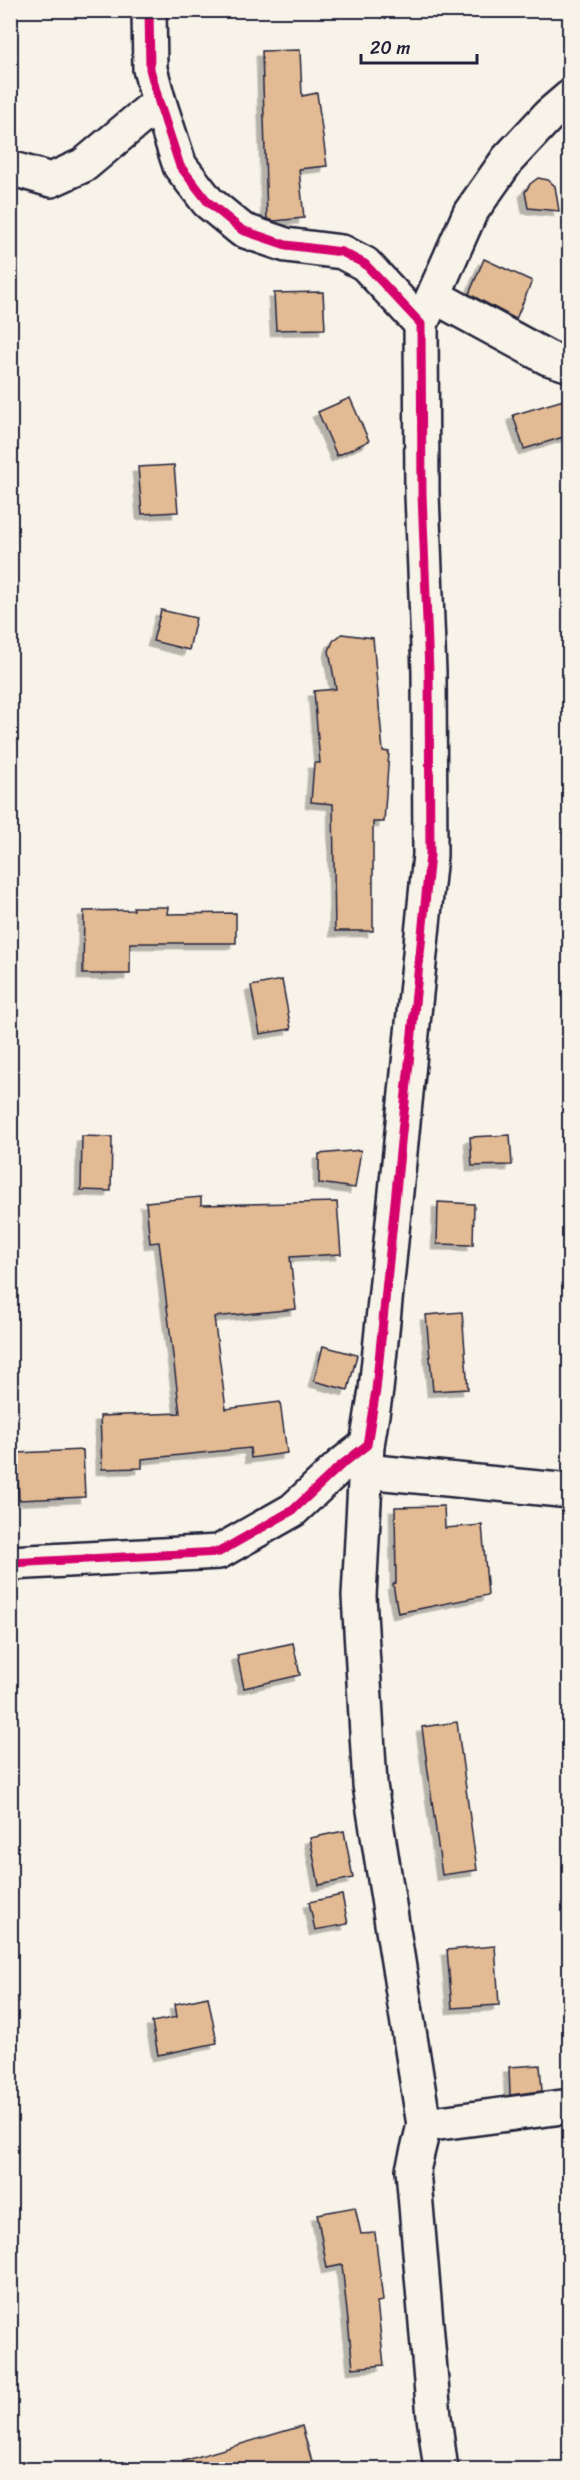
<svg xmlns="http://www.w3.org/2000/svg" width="580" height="2480" font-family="Sriracha,sans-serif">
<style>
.building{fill:#e2ba93;stroke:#22223b;stroke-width:1.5;filter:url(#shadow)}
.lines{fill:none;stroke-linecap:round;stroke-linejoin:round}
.street-casing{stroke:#22223b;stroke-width:38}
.street{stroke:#f7f3e8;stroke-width:33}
.cycleway-casing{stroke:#f7f3e8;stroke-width:13}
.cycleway{stroke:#d6006c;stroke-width:9}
</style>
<defs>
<filter id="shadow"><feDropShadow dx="-5.5" dy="5.5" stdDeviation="0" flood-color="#0004"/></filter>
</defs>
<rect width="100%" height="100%" fill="#f7f3e8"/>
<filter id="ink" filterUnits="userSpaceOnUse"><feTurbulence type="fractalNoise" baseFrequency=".0167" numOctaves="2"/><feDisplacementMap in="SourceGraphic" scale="12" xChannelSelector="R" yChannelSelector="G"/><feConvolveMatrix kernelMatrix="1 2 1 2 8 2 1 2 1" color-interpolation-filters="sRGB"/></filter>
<g filter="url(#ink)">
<g class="building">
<path d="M 300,50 L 302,96 L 317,93 L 327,166 L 299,169 L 304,218 L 274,221 L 267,219 L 262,51 Z"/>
<path d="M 538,178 L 548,180 L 555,186 L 559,211 L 528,208 L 525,192 L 530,184 Z"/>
<path d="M 484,259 L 532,281 L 516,319 L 469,294 Z"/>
<path d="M 323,292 L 325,329 L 276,330 L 274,293 Z"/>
<path d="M 350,398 L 369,441 L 337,456 L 318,412 Z"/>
<path d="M 570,398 L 570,435 L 524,449 L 513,415 Z"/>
<path d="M 174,465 L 178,512 L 142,514 L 138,467 Z"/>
<path d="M 161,610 L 196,618 L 189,650 L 153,641 Z"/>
<path d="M 342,634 L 373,638 L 383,751 L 389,752 L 384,822 L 373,822 L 373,931 L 335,931 L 333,804 L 311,802 L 314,763 L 320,763 L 314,691 L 336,689 L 329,651 L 333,641 Z"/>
<path d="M 133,907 L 168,907 L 167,914 L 236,913 L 236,943 L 130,943 L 130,974 L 83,974 L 84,911 L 134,910 Z"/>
<path d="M 282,980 L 291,1029 L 260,1034 L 251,986 Z"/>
<path d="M 510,1135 L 512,1165 L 472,1166 L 470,1137 Z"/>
<path d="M 82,1136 L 112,1137 L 111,1191 L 81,1190 Z"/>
<path d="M 361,1150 L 355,1188 L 319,1183 L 319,1154 Z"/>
<path d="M 201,1197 L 201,1205 L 337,1202 L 341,1254 L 290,1257 L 296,1309 L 214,1317 L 226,1409 L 280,1402 L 287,1453 L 251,1458 L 250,1448 L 142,1459 L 142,1468 L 102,1469 L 100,1416 L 180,1413 L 159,1242 L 150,1243 L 146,1202 Z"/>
<path d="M 438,1202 L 474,1204 L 473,1245 L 437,1244 Z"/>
<path d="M 462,1312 L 468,1389 L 433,1391 L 426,1315 Z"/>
<path d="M 323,1346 L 357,1355 L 348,1390 L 314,1381 Z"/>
<path d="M 83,1450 L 85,1497 L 19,1500 L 17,1453 Z"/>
<path d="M 444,1506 L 445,1528 L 482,1525 L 488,1595 L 398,1613 L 393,1584 L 396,1583 L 395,1507 Z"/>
<path d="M 293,1643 L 300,1675 L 244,1688 L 237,1655 Z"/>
<path d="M 457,1722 L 477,1870 L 442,1875 L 422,1727 Z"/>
<path d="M 344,1831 L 353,1878 L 319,1885 L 310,1838 Z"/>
<path d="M 342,1895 L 348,1924 L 315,1930 L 309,1902 Z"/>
<path d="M 495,1946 L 499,2005 L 452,2008 L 447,1950 Z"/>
<path d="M 208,1997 L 217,2043 L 158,2055 L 152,2022 L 177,2017 L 175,2004 Z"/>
<path d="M 540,2065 L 542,2091 L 510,2095 L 509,2067 Z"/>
<path d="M 355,2207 L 361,2234 L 375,2233 L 383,2301 L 377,2302 L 384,2365 L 353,2368 L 342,2265 L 327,2268 L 317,2214 Z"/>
<path d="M 302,2426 L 314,2469 L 184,2469 L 183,2461 Z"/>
</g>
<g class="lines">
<defs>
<g id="street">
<path d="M 10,168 L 51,180 L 84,165 L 159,102"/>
<path d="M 434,296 L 548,358 L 570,365"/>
<path d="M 421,324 L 470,213 L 508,159 L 549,115 L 570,97"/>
<path d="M 367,1445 L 359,1596 L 370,1785 L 424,2125 L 413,2170 L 434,2417 L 441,2470"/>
<path d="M 365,1471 L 570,1491"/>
<path d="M 10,1563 L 219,1552 L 293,1510 L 340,1466 L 367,1445 L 376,1390 L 430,855 L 429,672 L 422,494 L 421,324 L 365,264 L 342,252 L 286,245 L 242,230 L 208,202 L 180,166 L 159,102 L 150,69 L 149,10"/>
<path d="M 424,2125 L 570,2106"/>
</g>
</defs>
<use href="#street" class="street-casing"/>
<use href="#street" class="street"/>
<defs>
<path id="cycleway" d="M 10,1563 L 219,1552 L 293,1510 L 340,1466 L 367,1445 L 376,1390 L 430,855 L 429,672 L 422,494 L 421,324 L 365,264 L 342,252 L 286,245 L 242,230 L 208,202 L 180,166 L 159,102 L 150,69 L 149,10"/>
</defs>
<use href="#cycleway" class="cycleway-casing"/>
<use href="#cycleway" class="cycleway"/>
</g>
</g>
<rect width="580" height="2480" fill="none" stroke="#f7f3e8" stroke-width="36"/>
<rect x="18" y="18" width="544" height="2444" fill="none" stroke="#22223b" stroke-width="2" filter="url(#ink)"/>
<path d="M361 54v9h116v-9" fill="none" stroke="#22223b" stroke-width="3"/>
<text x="370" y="54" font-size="18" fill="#22223b" stroke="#f7f3e8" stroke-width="4.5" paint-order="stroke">20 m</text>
</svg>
